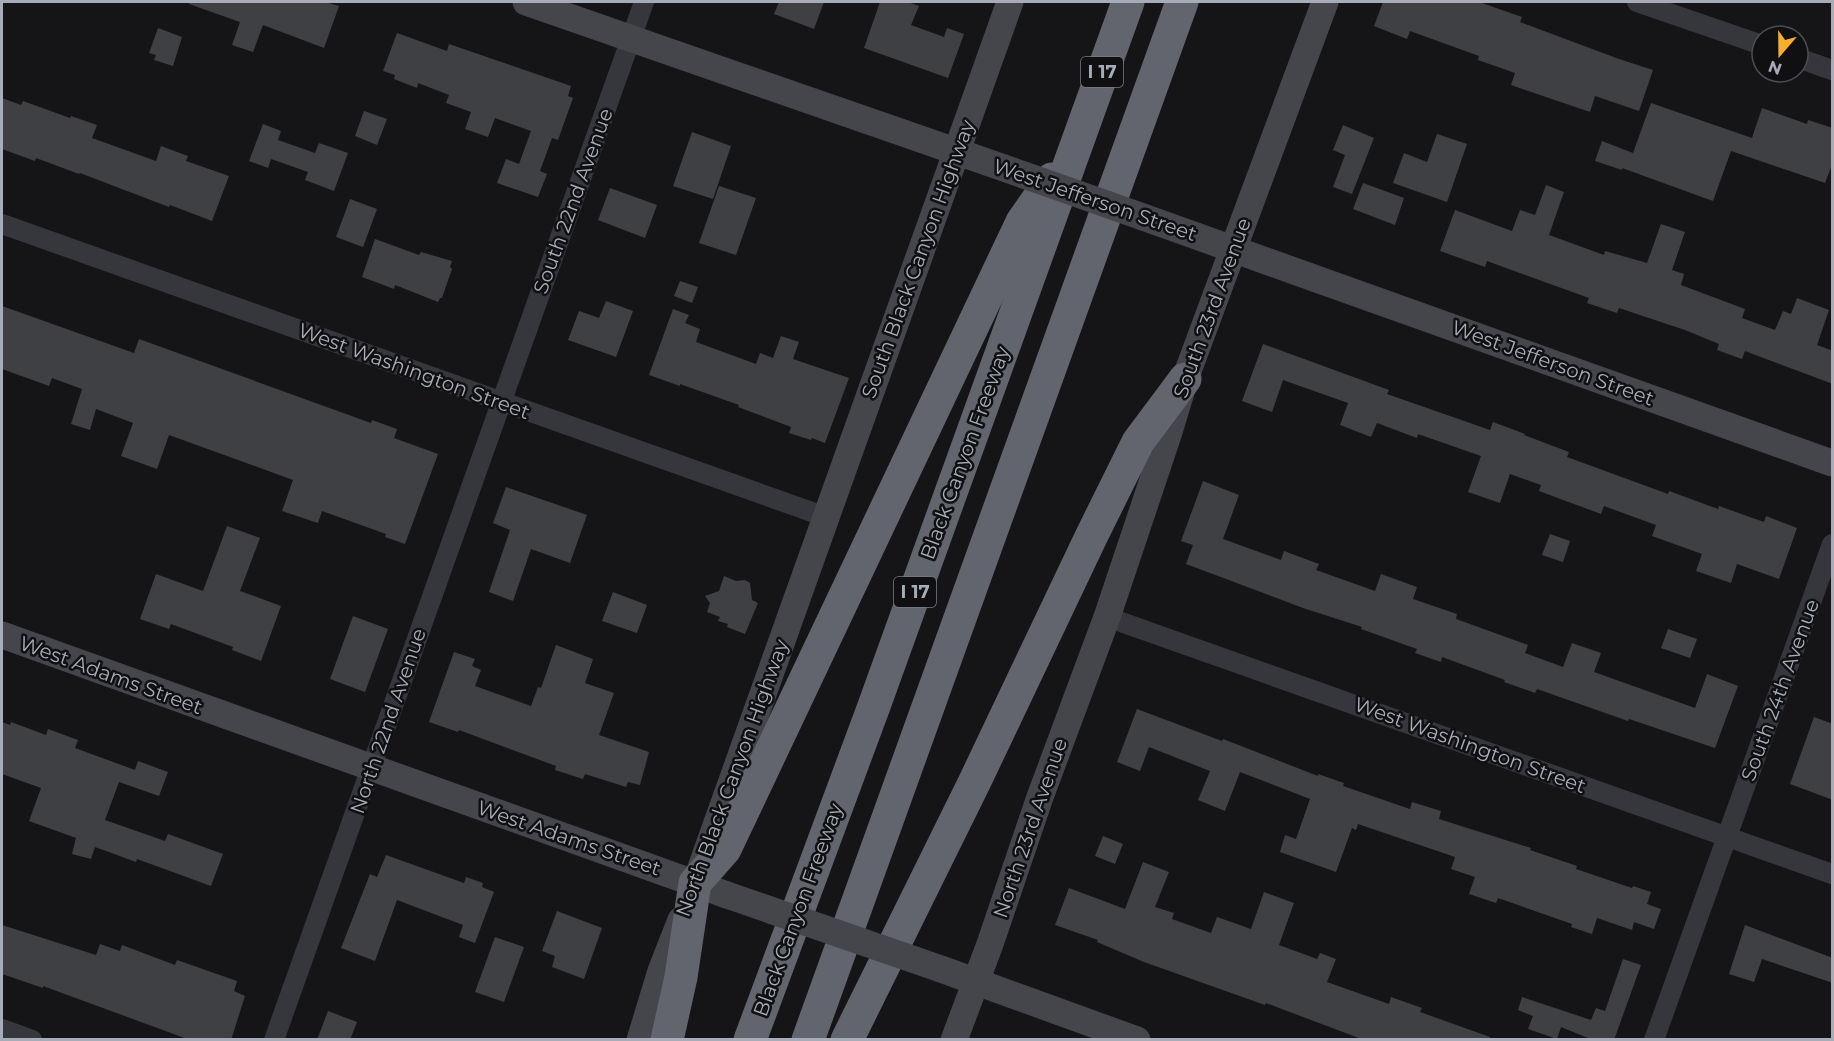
<svg xmlns="http://www.w3.org/2000/svg" width="1834" height="1041" font-family="Montserrat,sans-serif">
<style>
.building{fill:#3f4044}
.lines{fill:none;stroke-linecap:round;stroke-linejoin:round}
.street{stroke:#36373c;stroke-width:20}
.secondary{stroke:#44464c;stroke-width:27}
.highway{stroke:#62656d;stroke-width:33}
.secondary-bridge{stroke:#44464c;stroke-width:27}
.labels{text-anchor:middle;stroke-width:5;stroke-linejoin:round;paint-order:stroke}
.shield{fill:#101012;stroke:#797d86;stroke-width:1.5}
.shield-label{font-size:18px;font-weight:bold;fill:#a6acb8}
.street-label{font-size:20px;fill:#a6acb8;stroke:#101012}
</style>
<rect width="100%" height="100%" fill="#151517"/>
<g class="building">
<path d="M 189,2 L 325,2 L 339,6 L 324,48 L 263,25 L 253,52 L 232,45 L 240,22 L 189,4 Z"/>
<path d="M 779,2 L 824,2 L 814,29 L 774,14 Z"/>
<path d="M 880,2 L 908,2 L 919,6 L 911,25 L 944,37 L 947,28 L 964,34 L 948,78 L 864,48 Z"/>
<path d="M 1383,2 L 1479,2 L 1522,17 L 1520,22 L 1619,59 L 1653,70 L 1639,111 L 1595,96 L 1590,112 L 1511,85 L 1515,73 L 1478,60 L 1479,56 L 1410,31 L 1407,39 L 1374,26 Z"/>
<path d="M 158,28 L 182,37 L 173,66 L 154,60 L 156,55 L 149,53 Z"/>
<path d="M 397,33 L 447,51 L 449,44 L 571,86 L 568,96 L 573,98 L 558,140 L 552,138 L 540,171 L 547,174 L 538,197 L 497,183 L 506,159 L 519,164 L 531,131 L 495,118 L 488,137 L 465,129 L 471,112 L 446,103 L 449,95 L 418,83 L 417,88 L 394,79 L 395,75 L 383,71 Z"/>
<path d="M 2,98 L 21,105 L 23,101 L 70,118 L 71,116 L 97,125 L 92,138 L 156,161 L 161,146 L 188,156 L 186,161 L 229,176 L 212,221 L 170,205 L 169,207 L 80,173 L 79,174 L 36,158 L 35,161 L 2,149 Z"/>
<path d="M 1651,103 L 1752,138 L 1762,108 L 1807,124 L 1808,120 L 1833,128 L 1833,162 L 1825,183 L 1731,151 L 1713,201 L 1622,168 L 1622,170 L 1595,161 L 1602,141 L 1633,153 Z"/>
<path d="M 364,111 L 387,119 L 377,145 L 355,136 Z"/>
<path d="M 263,124 L 281,131 L 278,140 L 315,153 L 319,143 L 348,153 L 334,191 L 305,180 L 308,172 L 271,159 L 268,168 L 249,161 Z"/>
<path d="M 1343,125 L 1374,138 L 1352,194 L 1333,187 L 1345,155 L 1333,150 Z"/>
<path d="M 692,132 L 731,146 L 713,199 L 673,186 Z"/>
<path d="M 1437,134 L 1467,144 L 1447,202 L 1393,183 L 1404,153 L 1427,162 Z"/>
<path d="M 1363,183 L 1404,198 L 1395,225 L 1353,209 Z"/>
<path d="M 1546,185 L 1564,192 L 1549,235 L 1604,255 L 1605,251 L 1647,263 L 1661,224 L 1685,232 L 1672,270 L 1684,274 L 1681,285 L 1745,309 L 1742,318 L 1775,330 L 1783,311 L 1791,314 L 1797,298 L 1829,310 L 1817,345 L 1833,351 L 1833,384 L 1745,351 L 1742,359 L 1717,350 L 1719,344 L 1685,330 L 1619,308 L 1617,313 L 1587,303 L 1589,298 L 1487,261 L 1485,267 L 1440,251 L 1455,210 L 1512,231 L 1520,210 L 1535,215 Z"/>
<path d="M 719,186 L 756,198 L 736,255 L 699,243 Z"/>
<path d="M 610,188 L 657,205 L 645,238 L 598,220 Z"/>
<path d="M 350,199 L 377,209 L 363,247 L 336,237 Z"/>
<path d="M 375,239 L 419,255 L 421,252 L 452,261 L 450,267 L 452,269 L 442,298 L 440,298 L 438,302 L 395,285 L 394,289 L 362,277 Z"/>
<path d="M 680,281 L 698,287 L 692,303 L 674,296 Z"/>
<path d="M 606,301 L 633,311 L 616,357 L 568,340 L 579,311 L 599,318 Z"/>
<path d="M 2,306 L 134,353 L 139,339 L 371,423 L 372,420 L 397,429 L 394,438 L 438,454 L 405,544 L 385,537 L 386,534 L 322,511 L 318,523 L 282,511 L 293,480 L 169,435 L 157,469 L 121,456 L 133,423 L 96,409 L 90,430 L 71,424 L 82,389 L 52,378 L 49,386 L 2,369 Z"/>
<path d="M 673,309 L 689,315 L 685,323 L 700,329 L 696,342 L 756,364 L 760,353 L 773,358 L 781,336 L 799,342 L 793,359 L 849,378 L 825,443 L 812,438 L 811,440 L 789,433 L 791,427 L 738,407 L 739,405 L 680,384 L 680,386 L 649,375 Z"/>
<path d="M 1263,344 L 1389,390 L 1387,394 L 1490,430 L 1493,422 L 1525,434 L 1524,435 L 1569,452 L 1567,457 L 1668,494 L 1669,491 L 1718,509 L 1719,506 L 1764,522 L 1766,516 L 1797,528 L 1779,579 L 1737,564 L 1731,583 L 1696,571 L 1702,554 L 1652,536 L 1656,525 L 1604,506 L 1601,514 L 1539,491 L 1541,485 L 1510,474 L 1500,503 L 1468,492 L 1481,456 L 1418,434 L 1417,438 L 1377,423 L 1371,437 L 1340,425 L 1348,403 L 1283,380 L 1272,412 L 1242,401 Z"/>
<path d="M 1203,481 L 1239,495 L 1223,539 L 1281,560 L 1284,551 L 1319,564 L 1316,570 L 1375,591 L 1381,574 L 1417,587 L 1413,599 L 1457,614 L 1456,619 L 1528,645 L 1525,653 L 1563,667 L 1572,643 L 1601,653 L 1594,672 L 1695,708 L 1707,674 L 1738,686 L 1715,748 L 1629,719 L 1628,721 L 1537,689 L 1535,693 L 1504,682 L 1505,680 L 1442,657 L 1441,662 L 1415,653 L 1417,649 L 1361,629 L 1362,627 L 1303,608 L 1186,564 L 1193,545 L 1181,541 Z"/>
<path d="M 506,487 L 587,515 L 570,563 L 531,549 L 513,601 L 489,592 L 510,530 L 493,523 Z"/>
<path d="M 227,526 L 260,538 L 240,591 L 281,606 L 261,661 L 232,650 L 233,647 L 171,624 L 169,629 L 140,619 L 156,574 L 203,591 Z"/>
<path d="M 1550,534 L 1570,541 L 1563,562 L 1542,555 Z"/>
<path d="M 724,576 L 736,581 L 745,580 L 750,583 L 752,600 L 758,603 L 745,634 L 727,627 L 728,624 L 718,621 L 720,617 L 707,612 L 710,603 L 705,596 L 719,591 Z"/>
<path d="M 613,592 L 647,605 L 637,633 L 602,621 Z"/>
<path d="M 353,616 L 388,629 L 365,692 L 330,679 Z"/>
<path d="M 1668,629 L 1697,639 L 1690,658 L 1661,648 Z"/>
<path d="M 556,645 L 593,659 L 585,683 L 614,693 L 599,735 L 649,752 L 640,785 L 628,782 L 626,787 L 585,774 L 583,779 L 555,770 L 556,766 L 459,730 L 458,732 L 429,722 L 454,652 L 475,659 L 472,666 L 481,670 L 475,686 L 531,706 L 538,687 L 541,688 Z"/>
<path d="M 1137,709 L 1222,741 L 1223,739 L 1318,776 L 1318,774 L 1344,783 L 1343,786 L 1410,809 L 1412,802 L 1441,811 L 1439,819 L 1531,848 L 1530,850 L 1577,866 L 1576,869 L 1632,888 L 1633,886 L 1651,892 L 1647,904 L 1661,909 L 1654,929 L 1634,922 L 1632,930 L 1597,918 L 1592,934 L 1571,927 L 1572,924 L 1498,898 L 1496,903 L 1469,894 L 1475,877 L 1451,869 L 1455,857 L 1358,824 L 1356,830 L 1352,828 L 1336,872 L 1280,852 L 1285,835 L 1296,839 L 1310,799 L 1240,772 L 1225,811 L 1198,800 L 1210,771 L 1149,747 L 1140,771 L 1117,762 Z"/>
<path d="M 1814,717 L 1833,724 L 1833,800 L 1790,784 Z"/>
<path d="M 2,722 L 10,725 L 11,722 L 46,735 L 48,729 L 78,740 L 75,748 L 135,770 L 138,761 L 168,772 L 159,796 L 119,782 L 105,820 L 165,841 L 168,834 L 223,854 L 211,886 L 137,859 L 136,862 L 95,847 L 91,859 L 72,854 L 76,838 L 29,821 L 41,788 L 2,774 Z"/>
<path d="M 1103,836 L 1123,844 L 1115,864 L 1095,856 Z"/>
<path d="M 386,855 L 464,883 L 466,877 L 483,883 L 482,887 L 494,892 L 475,943 L 459,937 L 463,925 L 397,900 L 375,961 L 341,948 L 370,874 L 377,877 Z"/>
<path d="M 1143,862 L 1169,872 L 1155,907 L 1174,913 L 1172,919 L 1211,933 L 1217,917 L 1251,929 L 1264,892 L 1294,903 L 1279,945 L 1317,959 L 1320,953 L 1336,959 L 1327,982 L 1389,1004 L 1391,997 L 1422,1008 L 1420,1012 L 1490,1037 L 1490,1040 L 1364,1040 L 1266,1003 L 1265,1005 L 1144,962 L 1097,942 L 1098,940 L 1055,925 L 1069,888 L 1125,909 Z"/>
<path d="M 557,911 L 602,928 L 584,979 L 552,967 L 555,956 L 542,951 Z"/>
<path d="M 2,925 L 96,955 L 100,944 L 120,951 L 122,945 L 175,965 L 177,960 L 237,981 L 234,991 L 245,996 L 231,1040 L 190,1040 L 43,986 L 43,988 L 2,974 Z"/>
<path d="M 1745,925 L 1833,958 L 1833,983 L 1762,959 L 1754,982 L 1729,974 Z"/>
<path d="M 495,937 L 524,947 L 504,1002 L 475,992 Z"/>
<path d="M 1623,959 L 1641,965 L 1614,1040 L 1593,1040 L 1561,1027 L 1557,1039 L 1528,1029 L 1533,1016 L 1518,1010 L 1522,997 L 1591,1020 L 1596,1008 L 1605,1011 Z"/>
<path d="M 328,1011 L 357,1022 L 350,1040 L 317,1040 Z"/>
</g>
<g class="lines">
<g class="street">
<path d="M 1637,2 L 1762,45"/>
<path d="M 1798,58 L 1832,70"/>
<path d="M 2,224 L 826,517"/>
<path d="M 1107,617 L 1832,874"/>
<path d="M 2,1029 L 32,1040"/>
<path d="M 274,1040 L 644,2"/>
<path d="M 1654,1040 L 1832,544"/>
</g>
<g class="secondary">
<path d="M 526,2 L 1024,175"/>
<path d="M 1143,217 L 1832,463"/>
<path d="M 2,635 L 727,895"/>
<path d="M 698,876 L 1010,2"/>
<path d="M 941,969 L 1137,1040"/>
<path d="M 640,1040 L 661,971 L 681,920"/>
<path d="M 954,1040 L 990,944 L 1040,797 L 1107,617 L 1168,435 L 1185,379 L 1325,2"/>
</g>
<g class="highway">
<path d="M 667,1040 L 681,977 L 695,883 L 725,849 L 1022,222 L 1052,179"/>
<path d="M 750,1040 L 874,706 L 1128,2"/>
<path d="M 808,1040 L 1182,2"/>
<path d="M 847,1040 L 975,781 L 1091,537 L 1138,442 L 1185,379"/>
</g>
<g class="secondary-bridge">
<path d="M 1024,175 L 1143,217"/>
<path d="M 727,895 L 941,969"/>
</g>
</g>
<g class="labels">
<g class="shield">
<rect x="1081" y="57" width="42" height="30" rx="4.5"/>
<rect x="894" y="577" width="42" height="30" rx="4.5"/>
</g>
<g class="shield-label">
<text x="1102" y="78">I 17</text>
<text x="915" y="598">I 17</text>
</g>
<g class="street-label">
<text transform="translate(1095 200) rotate(19)" y="7">West Jefferson Street</text>
<text transform="translate(573 201) rotate(-70)" y="7">South 22nd Avenue</text>
<text transform="translate(918 259) rotate(-70)" y="7">South Black Canyon Highway</text>
<text transform="translate(1212 308) rotate(-70)" y="7">South 23rd Avenue</text>
<text transform="translate(1553 363) rotate(20)" y="7">West Jefferson Street</text>
<text transform="translate(414 371) rotate(20)" y="7">West Washington Street</text>
<text transform="translate(965 453) rotate(-70)" y="7">Black Canyon Freeway</text>
<text transform="translate(111 675) rotate(20)" y="7">West Adams Street</text>
<text transform="translate(1780 690) rotate(-70)" y="7">South 24th Avenue</text>
<text transform="translate(388 721) rotate(-71)" y="7">North 22nd Avenue</text>
<text transform="translate(1470 745) rotate(20)" y="7">West Washington Street</text>
<text transform="translate(732 778) rotate(-70)" y="7">North Black Canyon Highway</text>
<text transform="translate(1030 828) rotate(-71)" y="7">North 23rd Avenue</text>
<text transform="translate(569 838) rotate(19)" y="7">West Adams Street</text>
<text transform="translate(798 910) rotate(-70)" y="7">Black Canyon Freeway</text>
</g>
</g>
<rect width="1834" height="1041" fill="none" stroke="#a6acb8" stroke-width="6"/>
<g transform="translate(1780 54) rotate(200)"><circle r="28" fill="#101012" stroke="#4c4e54" stroke-width="1.5"/>
<path d="M0-4.5L10 22L0 15L-10 22Z" fill="#f8af2c"/>
<text y="-9" font-size="16" font-weight="bold" text-anchor="middle" fill="#a6acb8">N</text>
</g>
</svg>
